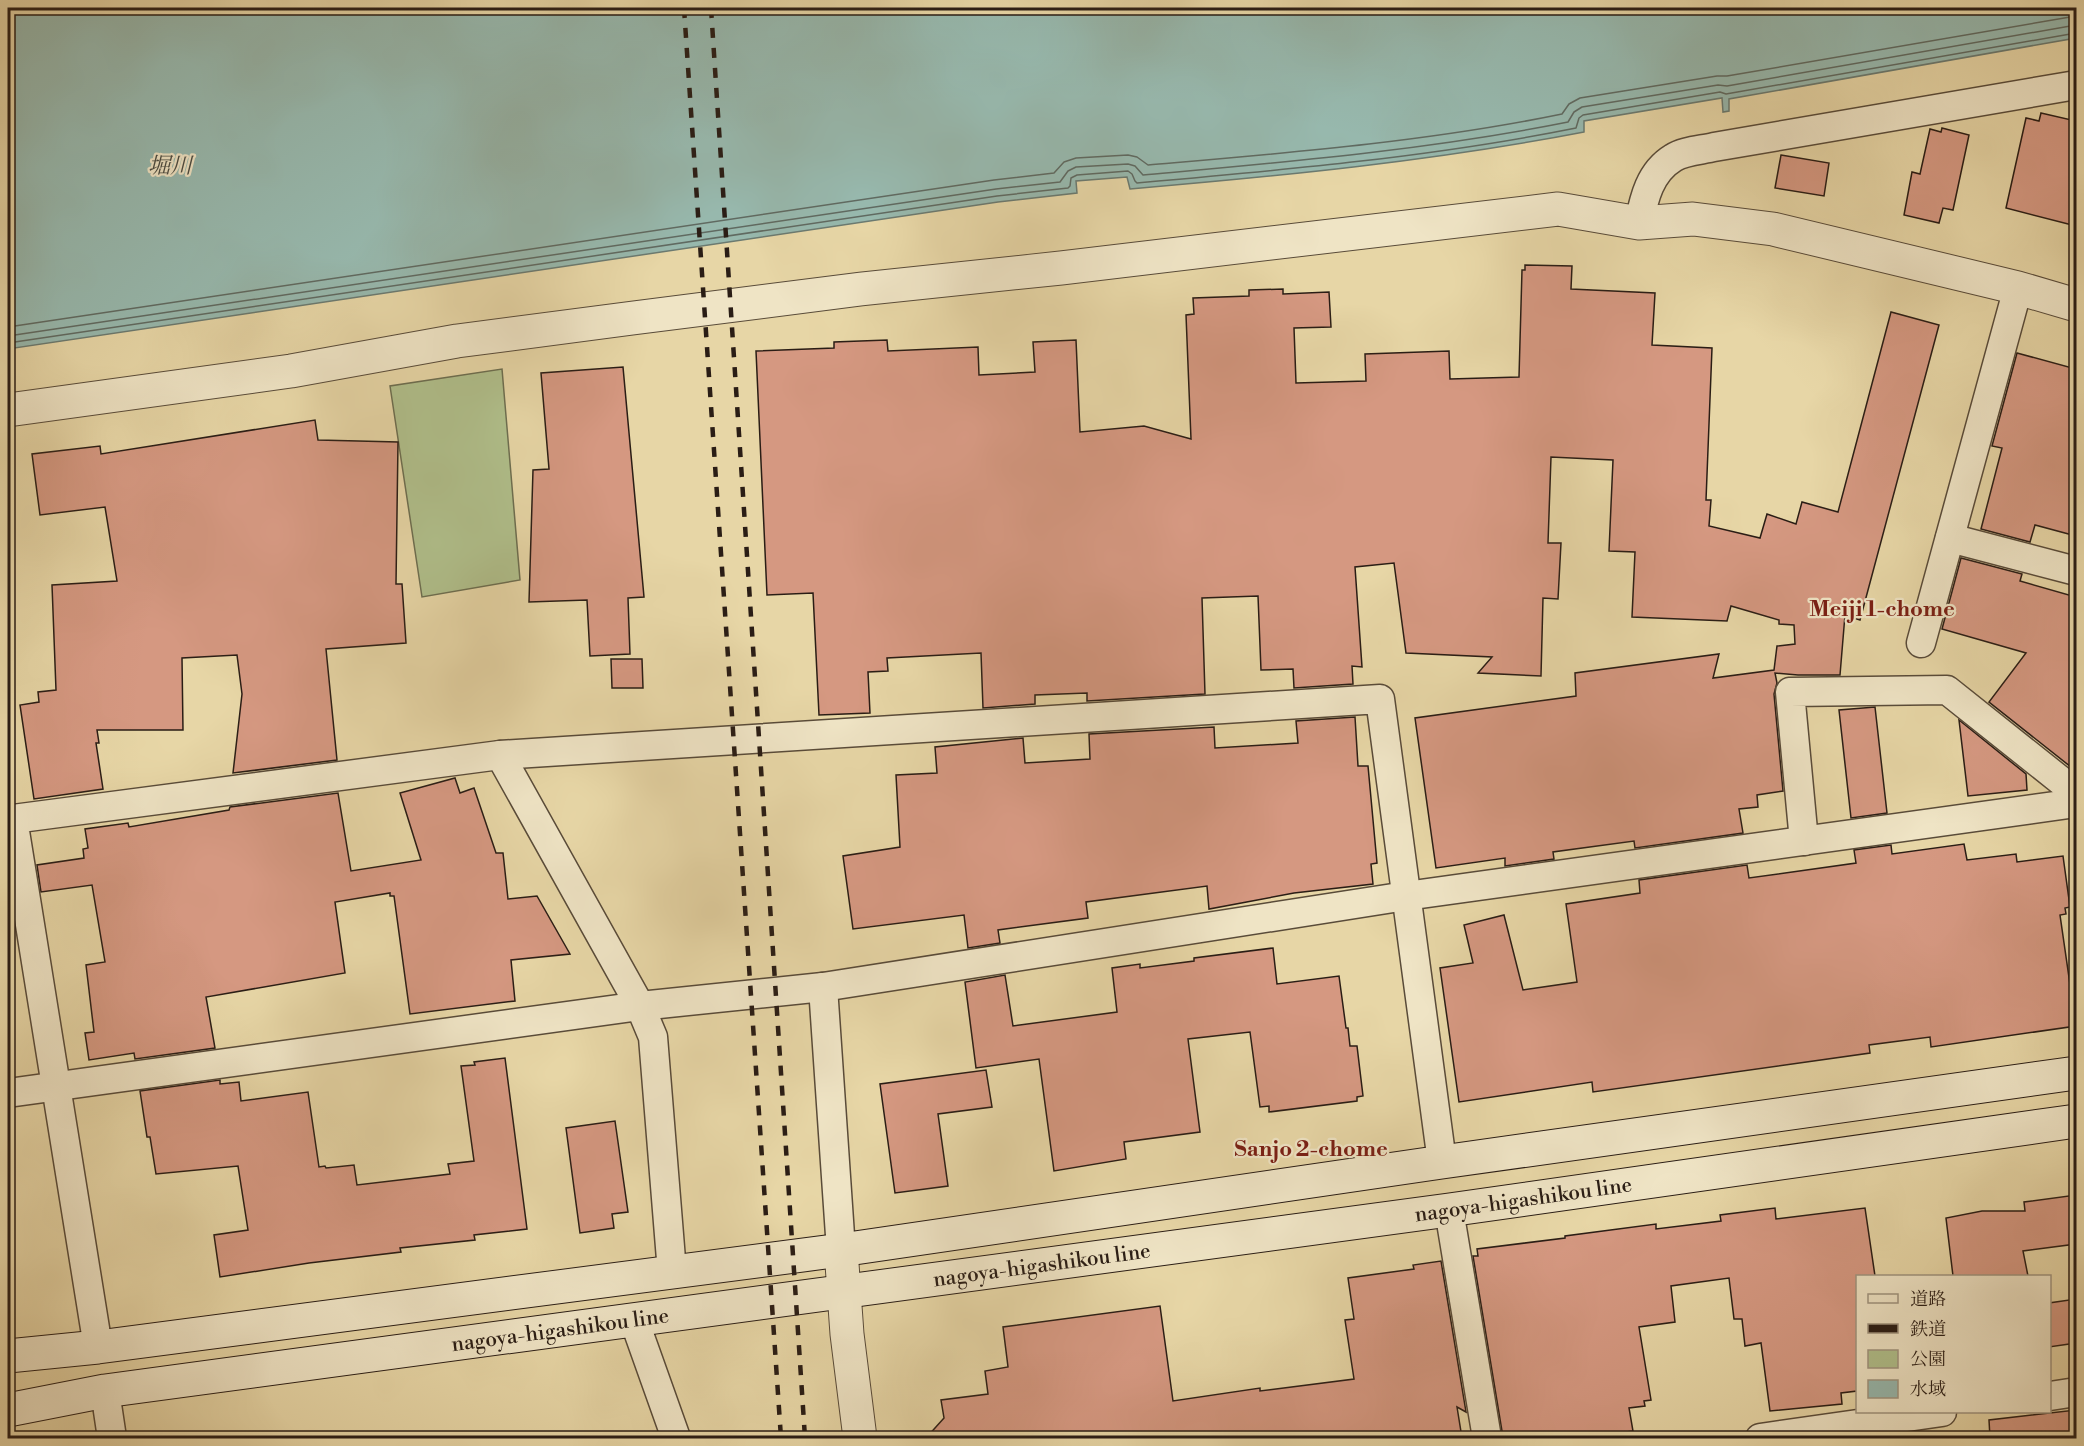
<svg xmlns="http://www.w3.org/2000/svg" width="2084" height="1446" font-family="'Libre Bodoni','Noto Serif JP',serif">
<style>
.green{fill:#b0bf8b;stroke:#6d6e50;stroke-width:1.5}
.water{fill:#97b8ad;stroke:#6b7a70;stroke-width:1.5}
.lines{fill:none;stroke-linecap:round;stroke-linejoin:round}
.shore{stroke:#606a61;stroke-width:1.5}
.building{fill:#d59881;stroke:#2a1d15;stroke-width:1.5}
.minor-casing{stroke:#594b39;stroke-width:31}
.tertiary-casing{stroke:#594b39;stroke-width:35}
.secondary-casing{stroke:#2a1d15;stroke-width:35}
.minor{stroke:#efe4c5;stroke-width:28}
.tertiary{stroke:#efe4c5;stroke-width:33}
.secondary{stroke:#efe4c5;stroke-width:33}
.rail{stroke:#2a1d15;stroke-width:4.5;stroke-dasharray:10 10;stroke-linecap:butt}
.labels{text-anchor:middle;stroke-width:4.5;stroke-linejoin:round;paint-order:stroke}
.street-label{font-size:21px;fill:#2a1d15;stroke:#efe4c5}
.water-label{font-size:22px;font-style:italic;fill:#4b4c43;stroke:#efe4c5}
.neighbourhood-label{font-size:22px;font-weight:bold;fill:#7a1f14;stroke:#efe4c5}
</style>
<rect width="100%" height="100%" fill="#e7d6a6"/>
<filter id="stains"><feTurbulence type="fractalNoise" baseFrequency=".00333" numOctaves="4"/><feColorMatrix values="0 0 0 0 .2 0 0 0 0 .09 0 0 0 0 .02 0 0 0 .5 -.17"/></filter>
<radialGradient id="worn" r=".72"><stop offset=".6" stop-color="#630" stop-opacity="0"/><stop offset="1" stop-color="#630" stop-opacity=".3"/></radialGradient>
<path class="green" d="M 502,369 L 520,580 L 422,597 L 390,386 Z"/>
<path class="water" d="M 8,8 L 2076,8 L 2076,38 L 1729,99 L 1729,111 L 1723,112 L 1722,98 L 1584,121 L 1584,132 C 1434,161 1282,176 1130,189 L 1127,177 L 1076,181 L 1077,193 L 998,202 L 8,349 Z"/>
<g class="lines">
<g class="shore">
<path d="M 8,327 L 994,180 L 1054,173 L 1064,162 L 1076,158 L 1128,155 L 1137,157 L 1148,165 C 1286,153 1426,142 1562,114 L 1569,104 L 1580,98 L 1717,76 L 1727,76 L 2076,16"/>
<path d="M 8,336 L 996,189 L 1060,182 L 1068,171 L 1076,167 L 1128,164 L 1135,166 L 1143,175 C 1285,162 1429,150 1568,122 L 1574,112 L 1582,107 L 1718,85 L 1727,86 L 2076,25"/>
<path d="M 8,343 L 997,196 L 1068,188 L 1070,186 L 1071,178 L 1077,175 L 1128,171 L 1132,174 L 1135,181 L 1137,183 C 1284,170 1432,157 1576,128 L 1579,118 L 1583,115 L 1720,92 L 1726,94 L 2076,33"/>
</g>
</g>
<g class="building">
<path d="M 2041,113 L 2076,121 L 2076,226 L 2006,208 L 2026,118 L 2039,121 Z"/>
<path d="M 1942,128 L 1969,135 L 1953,210 L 1943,208 L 1939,223 L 1904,215 L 1912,172 L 1920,174 L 1930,129 L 1941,132 Z"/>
<path d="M 1781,155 L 1829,163 L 1824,196 L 1775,188 Z"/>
<path d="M 1525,265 L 1572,266 L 1571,289 L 1655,293 L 1652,345 L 1712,348 L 1706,500 L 1711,500 L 1709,526 L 1760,538 L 1767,514 L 1796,524 L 1802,502 L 1838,512 L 1891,312 L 1939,325 L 1860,620 L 1845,615 L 1840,675 L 1798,675 L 1775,673 L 1777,683 L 1774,694 L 1783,791 L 1757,795 L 1758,807 L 1739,809 L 1743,833 L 1635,848 L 1634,841 L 1553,852 L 1554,859 L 1505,866 L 1505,858 L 1436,868 L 1415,718 L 1576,696 L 1575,673 L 1719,654 L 1713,678 L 1774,670 L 1777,646 L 1795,644 L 1794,625 L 1779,624 L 1779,620 L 1731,606 L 1727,621 L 1632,617 L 1635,552 L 1609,551 L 1613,460 L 1551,457 L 1548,543 L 1561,543 L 1558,599 L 1543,598 L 1541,676 L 1478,673 L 1492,657 L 1406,653 L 1394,563 L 1355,567 L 1362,667 L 1352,666 L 1353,684 L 1294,688 L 1293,669 L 1261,670 L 1258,596 L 1202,598 L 1205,694 L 1087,701 L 1087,693 L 1035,695 L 1035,704 L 983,708 L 981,653 L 887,658 L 888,671 L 868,672 L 870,713 L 819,715 L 813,593 L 767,595 L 756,351 L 834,348 L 834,342 L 887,340 L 888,351 L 978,347 L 979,375 L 1035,372 L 1033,342 L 1076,340 L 1080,432 L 1144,426 L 1191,439 L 1186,315 L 1194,314 L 1193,298 L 1249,296 L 1249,290 L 1283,289 L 1283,294 L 1329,292 L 1331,327 L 1294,328 L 1296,383 L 1366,381 L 1365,354 L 1449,351 L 1450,379 L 1519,377 L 1522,270 L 1525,270 Z"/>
<path d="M 2017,353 L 2076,369 L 2076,536 L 2035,525 L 2030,542 L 1981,529 L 2002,448 L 1992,446 Z"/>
<path d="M 623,367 L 644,597 L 628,598 L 630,654 L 590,656 L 587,600 L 529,602 L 533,470 L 549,469 L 541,373 Z"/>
<path d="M 315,420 L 318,440 L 398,442 L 396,584 L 402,584 L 406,643 L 326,649 L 337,760 L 233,773 L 242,694 L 237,655 L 182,658 L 183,730 L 97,730 L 99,743 L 96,743 L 103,789 L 34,799 L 20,705 L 39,702 L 38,692 L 56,690 L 52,585 L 117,581 L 105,507 L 40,515 L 32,454 L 100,446 L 101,454 Z"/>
<path d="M 1961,558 L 2022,574 L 2020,581 L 2076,597 L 2076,771 L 1989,702 L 2026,653 L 1942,629 Z"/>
<path d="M 611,659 L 642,659 L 643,688 L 612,688 Z"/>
<path d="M 1875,707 L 1887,813 L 1851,818 L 1839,710 Z"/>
<path d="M 1355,717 L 1358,766 L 1368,766 L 1377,863 L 1371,864 L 1373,884 L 1294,893 L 1209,909 L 1207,886 L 1086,902 L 1088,918 L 998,930 L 1000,943 L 968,948 L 964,915 L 853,929 L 843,856 L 900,847 L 896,775 L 937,773 L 935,747 L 1023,738 L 1025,763 L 1090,759 L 1089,734 L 1214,727 L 1215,748 L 1298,743 L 1296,721 Z"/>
<path d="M 1959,720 L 2026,774 L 2027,790 L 1968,796 Z"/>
<path d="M 455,778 L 460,793 L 474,788 L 496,853 L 503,853 L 508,899 L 537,896 L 570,954 L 511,960 L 515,1001 L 410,1014 L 394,896 L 390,896 L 390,893 L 335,902 L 345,973 L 206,997 L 215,1048 L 135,1059 L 134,1053 L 89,1060 L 85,1033 L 94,1032 L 86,965 L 105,962 L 92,885 L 41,892 L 37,865 L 84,858 L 83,849 L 88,848 L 85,829 L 128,823 L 129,827 L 229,810 L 230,807 L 338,793 L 351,871 L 421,860 L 400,793 Z"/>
<path d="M 1964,844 L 1967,860 L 2016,854 L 2017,862 L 2063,856 L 2070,907 L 2065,908 L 2066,914 L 2060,915 L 2076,1026 L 1931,1047 L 1930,1037 L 1869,1045 L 1870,1053 L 1593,1092 L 1592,1082 L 1459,1102 L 1440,968 L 1473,963 L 1464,925 L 1504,915 L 1523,990 L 1577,982 L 1566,904 L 1640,893 L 1639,880 L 1747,865 L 1749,878 L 1856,863 L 1854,850 L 1891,845 L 1892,854 Z"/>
<path d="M 1273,948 L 1277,984 L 1339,976 L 1346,1028 L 1348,1028 L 1350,1046 L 1357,1046 L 1363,1096 L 1357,1097 L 1357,1101 L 1269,1112 L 1269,1106 L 1260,1107 L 1250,1032 L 1188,1039 L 1200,1132 L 1124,1142 L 1126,1159 L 1054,1171 L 1039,1059 L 976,1068 L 965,982 L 1005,975 L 1013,1026 L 1117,1012 L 1112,968 L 1140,964 L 1140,968 L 1194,961 L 1194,958 Z"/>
<path d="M 505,1058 L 527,1229 L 474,1235 L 475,1240 L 400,1248 L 401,1252 L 309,1263 L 220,1277 L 214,1235 L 248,1230 L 238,1166 L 156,1174 L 150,1137 L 147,1137 L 140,1091 L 220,1080 L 220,1084 L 239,1082 L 241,1101 L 308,1092 L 319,1167 L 325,1166 L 326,1168 L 354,1165 L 357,1185 L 450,1174 L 448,1164 L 474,1161 L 461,1066 L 475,1065 L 474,1062 Z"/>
<path d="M 986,1070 L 992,1107 L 938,1114 L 948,1186 L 895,1193 L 880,1084 Z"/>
<path d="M 615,1121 L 628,1212 L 612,1214 L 614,1228 L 580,1233 L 566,1128 Z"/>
<path d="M 2076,1195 L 2076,1244 L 2023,1251 L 2028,1276 L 1953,1276 L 1946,1218 L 1982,1211 L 2025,1211 L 2024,1202 Z"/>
<path d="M 1775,1208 L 1776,1219 L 1865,1208 L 1875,1276 L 1857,1276 L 1857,1391 L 1841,1393 L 1842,1404 L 1770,1411 L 1761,1343 L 1745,1346 L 1742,1319 L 1734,1319 L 1729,1278 L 1671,1286 L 1675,1322 L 1639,1327 L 1651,1400 L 1644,1401 L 1645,1406 L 1629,1408 L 1633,1431 L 1600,1436 L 1599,1433 L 1554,1438 L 1506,1438 L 1503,1437 L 1473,1256 L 1478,1256 L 1477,1249 L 1565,1238 L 1565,1236 L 1656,1224 L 1656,1229 L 1721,1221 L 1720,1215 Z"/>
<path d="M 1441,1261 L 1466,1412 L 1457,1407 L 1462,1438 L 926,1438 L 944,1418 L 941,1400 L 988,1394 L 985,1371 L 1008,1367 L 1003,1327 L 1160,1306 L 1173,1401 L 1260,1388 L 1260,1391 L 1354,1379 L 1345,1320 L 1354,1319 L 1348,1278 L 1414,1269 L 1413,1265 Z"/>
<path d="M 2076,1299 L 2076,1343 L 2049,1347 L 2049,1303 Z"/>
<path d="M 2076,1410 L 2076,1438 L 1990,1438 L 1989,1420 Z"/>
</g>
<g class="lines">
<defs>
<g id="minor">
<path d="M 1639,223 C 1644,198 1650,172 1673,158 C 1683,151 1702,150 1714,147 L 2076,85"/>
<path d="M 1950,538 L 2076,571"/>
<path d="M 1921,643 L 2018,288"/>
<path d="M 500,755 L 640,1006 L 653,1037 L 672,1272"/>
<path d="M 1804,841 L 1790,692 L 1947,690 L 2065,784 L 2076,799"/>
<path d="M 823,987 L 841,1250"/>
<path d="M 8,1093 L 640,1006 L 823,987 L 1406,896 L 2076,803"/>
<path d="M 1449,1210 L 1487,1438"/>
<path d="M 634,1320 L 676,1438"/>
<path d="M 98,1347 L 13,819 L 500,755 L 1380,699 L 1442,1162"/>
<path d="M 105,1391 L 112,1438"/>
<path d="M 2050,1396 L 2076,1392"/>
<path d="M 1760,1438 L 1942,1412"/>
</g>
<g id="tertiary">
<path d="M 8,410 L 291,371 L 457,341 L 633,318 L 861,289 L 1061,268 L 1558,209 L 1639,223 L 1693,219 L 1773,229 L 2018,288 L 2076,305"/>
<path d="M 841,1250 L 847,1334 L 860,1438"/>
</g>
<g id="secondary">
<path d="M 8,1356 L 98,1347 L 841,1250 L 1442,1162 L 2076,1073"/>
<path id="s1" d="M 8,1410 L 105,1391 L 1449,1210 L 2076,1121"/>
</g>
</defs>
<use href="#minor" class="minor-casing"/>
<use href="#tertiary" class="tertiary-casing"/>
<use href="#secondary" class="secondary-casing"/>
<use href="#minor" class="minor"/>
<use href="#tertiary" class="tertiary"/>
<use href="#secondary" class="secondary"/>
<g class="rail">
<path d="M 684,8 L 781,1438"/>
<path d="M 711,8 L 805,1438"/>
</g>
</g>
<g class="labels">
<g class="street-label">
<text dy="7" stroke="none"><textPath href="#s1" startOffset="1530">nagoya-higashikou line</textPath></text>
<text dy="7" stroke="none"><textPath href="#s1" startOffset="1044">nagoya-higashikou line</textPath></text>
<text dy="7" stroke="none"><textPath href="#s1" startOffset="558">nagoya-higashikou line</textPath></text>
</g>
<g class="water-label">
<text x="170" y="173">堀川</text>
</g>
<g class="neighbourhood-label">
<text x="1882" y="616">Meiji 1-chome</text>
<text x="1311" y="1156">Sanjo 2-chome</text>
</g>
</g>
<rect width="2084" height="1446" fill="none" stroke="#e7d6a6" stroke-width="30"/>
<rect x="9" y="9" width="2066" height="1428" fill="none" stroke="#2a1d15" stroke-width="3"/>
<rect x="15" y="15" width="2054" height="1416" fill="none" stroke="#2a1d15" stroke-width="1.5"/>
<rect x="1856" y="1275" width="195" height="138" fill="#efe4c5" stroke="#a0947f" stroke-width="1.5"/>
<rect x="1868" y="1294" width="30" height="9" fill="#efe4c5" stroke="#a0947f" stroke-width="1.5"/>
<text x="1910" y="1305" font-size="18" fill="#2a1d15">道路</text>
<rect x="1868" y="1324" width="30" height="9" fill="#2a1d15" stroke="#a0947f" stroke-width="1.5"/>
<text x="1910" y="1335" font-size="18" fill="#2a1d15">鉄道</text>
<rect x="1868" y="1350" width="30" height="18" fill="#b0bf8b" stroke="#a0947f" stroke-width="1.5"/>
<text x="1910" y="1365" font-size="18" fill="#2a1d15">公園</text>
<rect x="1868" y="1380" width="30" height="18" fill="#97b8ad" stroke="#a0947f" stroke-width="1.5"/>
<text x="1910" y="1395" font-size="18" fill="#2a1d15">水域</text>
<rect width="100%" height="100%" filter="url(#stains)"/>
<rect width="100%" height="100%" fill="url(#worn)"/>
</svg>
